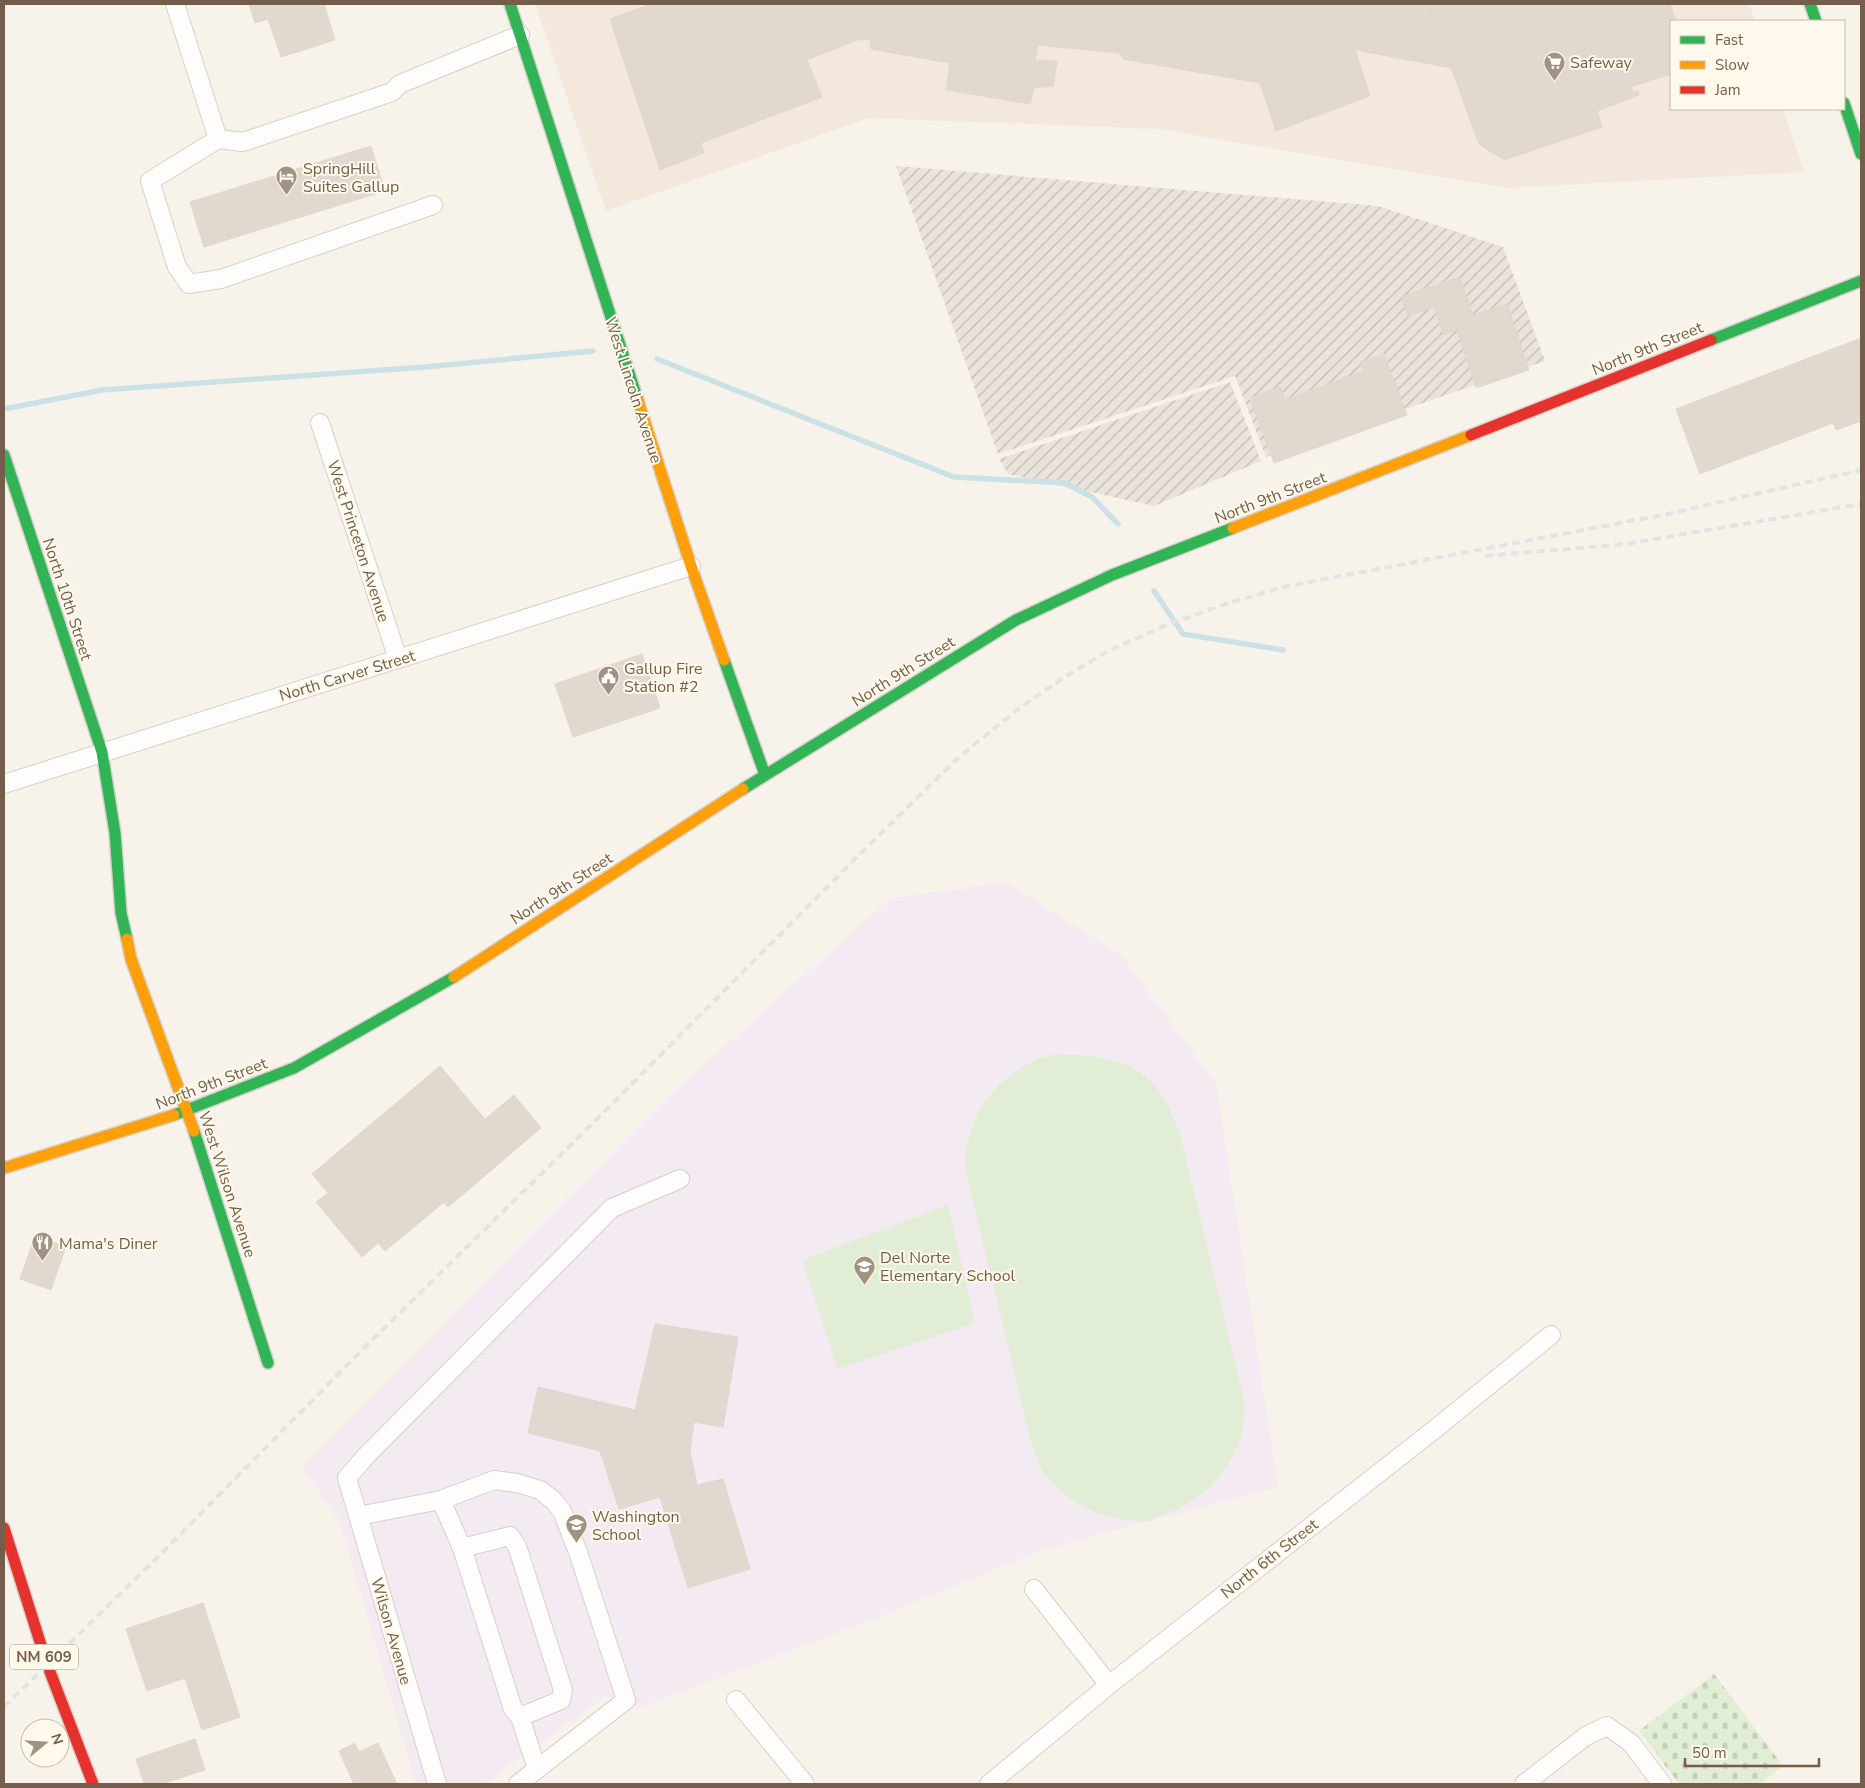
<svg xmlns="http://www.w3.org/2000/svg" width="1865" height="1788" font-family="'Nunito Sans',sans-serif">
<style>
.commercial{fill:#f4e7db}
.industrial{fill:url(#industrial-furrows)}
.education{fill:#f4eaf2}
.cemetery{fill:url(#cemetery-stones)}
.green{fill:#e1eed5}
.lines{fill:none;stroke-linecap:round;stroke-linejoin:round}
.stream{stroke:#cce1e6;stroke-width:5.5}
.building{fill:#e1d9cf;stroke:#dfd8cd}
.street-casing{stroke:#d6d0c9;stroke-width:20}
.fast-casing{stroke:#d6d0c8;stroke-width:14}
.slow-casing{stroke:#d6d0c8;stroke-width:14}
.jam-casing{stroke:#d6d0c8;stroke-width:14}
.street{stroke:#fefdfc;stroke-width:18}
.fast{stroke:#30b455;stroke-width:11}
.slow{stroke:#ff9f0a;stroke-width:11}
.jam{stroke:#e5322d;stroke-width:11}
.rail{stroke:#e5e2e5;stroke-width:4;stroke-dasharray:8 5;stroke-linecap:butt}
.labels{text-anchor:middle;stroke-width:4;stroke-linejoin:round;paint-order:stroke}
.shield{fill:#fef9eb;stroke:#9d8c7b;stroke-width:1}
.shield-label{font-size:15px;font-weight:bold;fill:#745e4b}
.poi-label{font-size:16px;fill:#745e4b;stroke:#fef9eb;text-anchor:start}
.street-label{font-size:16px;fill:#745e4b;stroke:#fef9eb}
</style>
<defs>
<pattern id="industrial-furrows" width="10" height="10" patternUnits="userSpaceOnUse" patternTransform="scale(1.25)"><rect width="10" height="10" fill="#eae3db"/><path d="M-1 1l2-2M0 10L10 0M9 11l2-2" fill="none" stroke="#c2bbb4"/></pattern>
<pattern id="cemetery-stones" width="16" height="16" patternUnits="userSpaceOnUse" patternTransform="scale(1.25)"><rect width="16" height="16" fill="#e1eed5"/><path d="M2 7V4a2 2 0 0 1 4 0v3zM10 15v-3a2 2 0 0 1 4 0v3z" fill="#c4ceb8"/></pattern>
</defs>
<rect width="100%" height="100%" fill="#f7f3ea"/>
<path class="commercial" d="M 535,4 L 1749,4 L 1755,21 L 1671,21 L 1671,109 L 1783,109 L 1804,172 L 1505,188 L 1159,129 L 869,118 L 606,211 Z"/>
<g class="industrial">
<path d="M 896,166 L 1378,206 L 1503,247 L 1545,361 L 1266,457 L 1235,376 L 998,454 Z"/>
<path d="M 1230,382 L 1261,461 L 1154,506 L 1008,474 L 999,459 Z"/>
</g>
<path class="education" d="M 1007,883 L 1121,955 L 1216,1084 L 1278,1487 L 1042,1550 L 882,1616 L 639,1708 L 606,1696 L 484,1784 L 416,1784 L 340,1523 L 303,1467 L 662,1102 L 891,898 Z"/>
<path class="cemetery" d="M 1714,1674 L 1783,1766 L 1760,1784 L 1679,1784 L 1639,1731 Z"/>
<g class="green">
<path d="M 1074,1055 C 1109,1056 1141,1064 1162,1095 C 1169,1105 1173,1119 1179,1130 L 1244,1400 C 1244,1416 1244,1431 1238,1445 C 1225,1479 1195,1504 1162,1515 C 1156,1517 1150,1521 1144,1521 C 1104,1521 1065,1503 1042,1470 C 1037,1462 1034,1451 1031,1442 L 965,1168 C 966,1159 966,1149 968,1141 C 977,1101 1007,1069 1047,1056 C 1054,1054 1065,1055 1074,1055 Z"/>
<path d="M 948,1205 L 975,1323 L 838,1369 L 802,1260 Z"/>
</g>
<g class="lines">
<g class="stream">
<path d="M 657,359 L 954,477 L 1065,483 L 1092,497 L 1118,524"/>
<path d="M 4,409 L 102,390 L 425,367 L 593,351"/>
<path d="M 1154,591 L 1183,634 L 1283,650"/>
</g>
</g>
<g class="building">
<path d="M 249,4 L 324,4 L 335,40 L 281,57 L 268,19 L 255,23 Z"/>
<path d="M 651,4 L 1428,4 L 1452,68 L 1355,50 L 1370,96 L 1276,131 L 1260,83 L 1123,59 L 1119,53 L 1038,45 L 1035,60 L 1057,61 L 1053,86 L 1034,88 L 1030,104 L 946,90 L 950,63 L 871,49 L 870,39 L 857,40 L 807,60 L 822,97 L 701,143 L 704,153 L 660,170 L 610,19 Z"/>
<path d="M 1428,4 L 1670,4 L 1676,21 L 1671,21 L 1671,74 L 1631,87 L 1633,92 L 1638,91 L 1639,95 L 1597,111 L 1602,127 L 1504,160 L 1479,144 Z"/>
<path d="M 371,146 L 385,191 L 204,247 L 190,202 Z"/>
<path d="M 1460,277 L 1473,315 L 1507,304 L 1529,370 L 1476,388 L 1457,330 L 1444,335 L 1434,307 L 1408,316 L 1401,297 Z"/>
<path d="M 1861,338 L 1861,421 L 1836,430 L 1833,423 L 1700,474 L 1676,409 Z"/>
<path d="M 1384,354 L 1407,415 L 1274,463 L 1250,398 L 1280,387 L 1285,400 L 1364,371 L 1361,362 Z"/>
<path d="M 642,654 L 660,708 L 573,737 L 555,684 Z"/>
<path d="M 440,1066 L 485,1119 L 514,1095 L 541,1128 L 448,1207 L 444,1202 L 385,1251 L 378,1243 L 362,1257 L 316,1202 L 328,1193 L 312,1174 Z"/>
<path d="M 35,1236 L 66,1246 L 51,1290 L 20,1279 Z"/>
<path d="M 655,1324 L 738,1337 L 723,1427 L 694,1422 L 690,1451 L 697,1485 L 723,1479 L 750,1569 L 688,1588 L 660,1497 L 619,1509 L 600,1451 L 528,1433 L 538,1387 L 635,1410 Z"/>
<path d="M 203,1603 L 240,1717 L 202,1730 L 185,1678 L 147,1691 L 126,1629 Z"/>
<path d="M 195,1739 L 205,1770 L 162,1784 L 144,1784 L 136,1759 Z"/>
<path d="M 355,1743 L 359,1752 L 378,1743 L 397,1784 L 354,1784 L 339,1751 Z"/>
</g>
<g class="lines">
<defs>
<g id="street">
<path d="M 175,4 L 218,139"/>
<path d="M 433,205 L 221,279 L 189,284 L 177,267 L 150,181 L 218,139 L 243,142 L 392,92 L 400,84 L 520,35"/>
<path d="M 320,423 L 398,659"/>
<path d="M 4,784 L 691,566"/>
<path d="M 441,1500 L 462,1548 L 513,1709 L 520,1717 L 537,1769"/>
<path d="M 358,1516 L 441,1500 L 494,1480 L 517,1483 L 540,1490 L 553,1500 L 562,1511 L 579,1555 L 626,1700 L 518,1784"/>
<path d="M 462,1548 L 510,1536 L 517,1546 L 563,1690 L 561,1700 L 520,1717"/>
<path d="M 1034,1589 L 1109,1685"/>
<path d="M 736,1700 L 805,1784"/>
<path d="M 437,1784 L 347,1478 L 366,1456 L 612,1208 L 680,1179"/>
<path d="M 989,1784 L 1109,1685 L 1435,1429 L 1551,1335"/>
<path d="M 1524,1784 L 1586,1736 L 1607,1726 L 1631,1743 L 1662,1784"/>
</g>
<g id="fast">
<path d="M 510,4 L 638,401"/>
<path d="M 1810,4 L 1816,21"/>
<path d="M 1844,103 L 1861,154"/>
<path d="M 1711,340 L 1861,281"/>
<path d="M 4,455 L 102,752 L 115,833 L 121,913 L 127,939"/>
<path d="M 724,660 L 765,775"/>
<path d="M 743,789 L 1016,620 L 1112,575 L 1233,528"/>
<path d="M 174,1115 L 294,1068 L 454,977"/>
<path d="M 194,1131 L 268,1363"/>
</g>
<g id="slow">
<path d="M 638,401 L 691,566 L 724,660"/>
<path d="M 1233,528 L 1471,435"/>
<path d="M 127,939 L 131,959 L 194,1131"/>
<path d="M 454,977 L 743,789"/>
<path d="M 4,1168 L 174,1115"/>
</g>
<g id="jam">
<path d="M 1471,435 L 1711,340"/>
<path d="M 4,1528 L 47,1664 L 93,1784"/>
</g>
</defs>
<use href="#street" class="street-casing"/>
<use href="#fast" class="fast-casing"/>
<use href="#slow" class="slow-casing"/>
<use href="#jam" class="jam-casing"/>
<use href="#street" class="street"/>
<use href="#fast" class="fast"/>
<use href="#slow" class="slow"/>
<use href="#jam" class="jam"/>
<g class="rail">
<path d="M 1485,556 L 1626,544 L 1861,504"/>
<path d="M 4,1707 L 161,1554 L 357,1355 L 586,1130 L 866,848 L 959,757 L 1017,710 L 1066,676 L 1110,650 L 1169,624 L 1229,603 L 1283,587 L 1663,515 L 1861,470"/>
</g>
</g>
<defs>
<symbol id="supermarket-pin" viewBox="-11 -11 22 30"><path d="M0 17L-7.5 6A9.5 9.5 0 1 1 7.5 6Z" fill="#a29283" stroke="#fef9eb"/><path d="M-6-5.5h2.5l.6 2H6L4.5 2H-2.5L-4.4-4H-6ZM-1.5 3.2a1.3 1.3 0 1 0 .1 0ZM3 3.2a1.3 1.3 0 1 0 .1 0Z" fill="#fff"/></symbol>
<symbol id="hotel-pin" viewBox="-11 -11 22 30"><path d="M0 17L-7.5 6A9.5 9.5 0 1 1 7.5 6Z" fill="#a29283" stroke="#fef9eb"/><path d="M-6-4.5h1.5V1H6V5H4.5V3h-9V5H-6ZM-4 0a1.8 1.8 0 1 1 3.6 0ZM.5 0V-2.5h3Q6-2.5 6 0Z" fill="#fff"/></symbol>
<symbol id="civic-pin" viewBox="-11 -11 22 30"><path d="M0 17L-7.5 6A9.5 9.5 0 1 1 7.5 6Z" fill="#a29283" stroke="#fef9eb"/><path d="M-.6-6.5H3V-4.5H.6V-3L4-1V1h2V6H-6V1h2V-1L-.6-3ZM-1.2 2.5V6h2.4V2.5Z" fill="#fff"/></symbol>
<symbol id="restaurant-pin" viewBox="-11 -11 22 30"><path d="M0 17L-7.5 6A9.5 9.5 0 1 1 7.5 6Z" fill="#a29283" stroke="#fef9eb"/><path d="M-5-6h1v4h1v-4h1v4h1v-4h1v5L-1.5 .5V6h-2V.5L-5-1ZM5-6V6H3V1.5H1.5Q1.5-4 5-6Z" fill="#fff"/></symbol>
<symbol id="school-pin" viewBox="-11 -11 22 30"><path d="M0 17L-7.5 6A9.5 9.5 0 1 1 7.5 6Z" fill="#a29283" stroke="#fef9eb"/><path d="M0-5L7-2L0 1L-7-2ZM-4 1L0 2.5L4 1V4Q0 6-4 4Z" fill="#fff"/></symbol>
</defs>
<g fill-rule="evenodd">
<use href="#supermarket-pin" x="1542" y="50" width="25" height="34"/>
<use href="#hotel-pin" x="274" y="164" width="25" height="34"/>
<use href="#civic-pin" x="596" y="664" width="25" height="34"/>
<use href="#restaurant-pin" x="30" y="1230" width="25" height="34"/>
<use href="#school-pin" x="852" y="1254" width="25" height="34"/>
<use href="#school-pin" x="564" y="1512" width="25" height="34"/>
</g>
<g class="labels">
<rect class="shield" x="10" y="1644.5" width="68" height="25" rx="4"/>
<g class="shield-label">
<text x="44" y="1662">NM 609</text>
</g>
<g class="poi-label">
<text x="1570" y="68">Safeway</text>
<text x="303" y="174">SpringHill<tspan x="303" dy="18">Suites Gallup</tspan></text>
<text x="624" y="674">Gallup Fire<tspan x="624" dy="18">Station #2</tspan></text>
<text x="59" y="1249">Mama's Diner</text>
<text x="880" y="1263">Del Norte<tspan x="880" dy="18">Elementary School</tspan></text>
<text x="592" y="1522">Washington<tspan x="592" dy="18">School</tspan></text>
</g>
<g class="street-label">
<text transform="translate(1647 348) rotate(-22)" y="6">North 9th Street</text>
<text transform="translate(634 390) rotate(72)" y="6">West Lincoln Avenue</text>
<text transform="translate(1270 497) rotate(-21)" y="6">North 9th Street</text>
<text transform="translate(359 541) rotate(72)" y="6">West Princeton Avenue</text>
<text transform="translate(68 599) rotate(72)" y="6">North 10th Street</text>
<text transform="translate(903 671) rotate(-32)" y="6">North 9th Street</text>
<text transform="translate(347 675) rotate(-17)" y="6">North Carver Street</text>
<text transform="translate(561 888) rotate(-33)" y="6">North 9th Street</text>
<text transform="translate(211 1083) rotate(-21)" y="6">North 9th Street</text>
<text transform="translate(228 1184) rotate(72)" y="6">West Wilson Avenue</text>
<text transform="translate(1269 1558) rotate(-38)" y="6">North 6th Street</text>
<text transform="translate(392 1631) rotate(74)" y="6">Wilson Avenue</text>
</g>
</g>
<rect width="1865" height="1788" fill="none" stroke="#745e4b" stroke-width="10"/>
<rect x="1670" y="20" width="175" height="90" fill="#fef9eb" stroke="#c7bbab"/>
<rect x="1680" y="36" width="25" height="8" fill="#30b455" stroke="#c7bbab"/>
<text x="1715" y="45" font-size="15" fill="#745e4b">Fast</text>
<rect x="1680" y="61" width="25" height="8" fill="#ff9f0a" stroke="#c7bbab"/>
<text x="1715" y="70" font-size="15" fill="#745e4b">Slow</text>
<rect x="1680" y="86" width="25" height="8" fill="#e5322d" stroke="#c7bbab"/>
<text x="1715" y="95" font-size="15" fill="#745e4b">Jam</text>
<g transform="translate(45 1743) rotate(72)"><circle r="24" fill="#fef9eb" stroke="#c7bbab"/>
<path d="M0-4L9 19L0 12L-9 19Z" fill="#a29283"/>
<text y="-8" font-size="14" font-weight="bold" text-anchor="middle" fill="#745e4b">N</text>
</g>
<path d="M1685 1758v8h134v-8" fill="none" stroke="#745e4b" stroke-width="2.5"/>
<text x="1692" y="1758" font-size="15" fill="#745e4b" stroke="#fef9eb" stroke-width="4" paint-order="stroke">50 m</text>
</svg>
